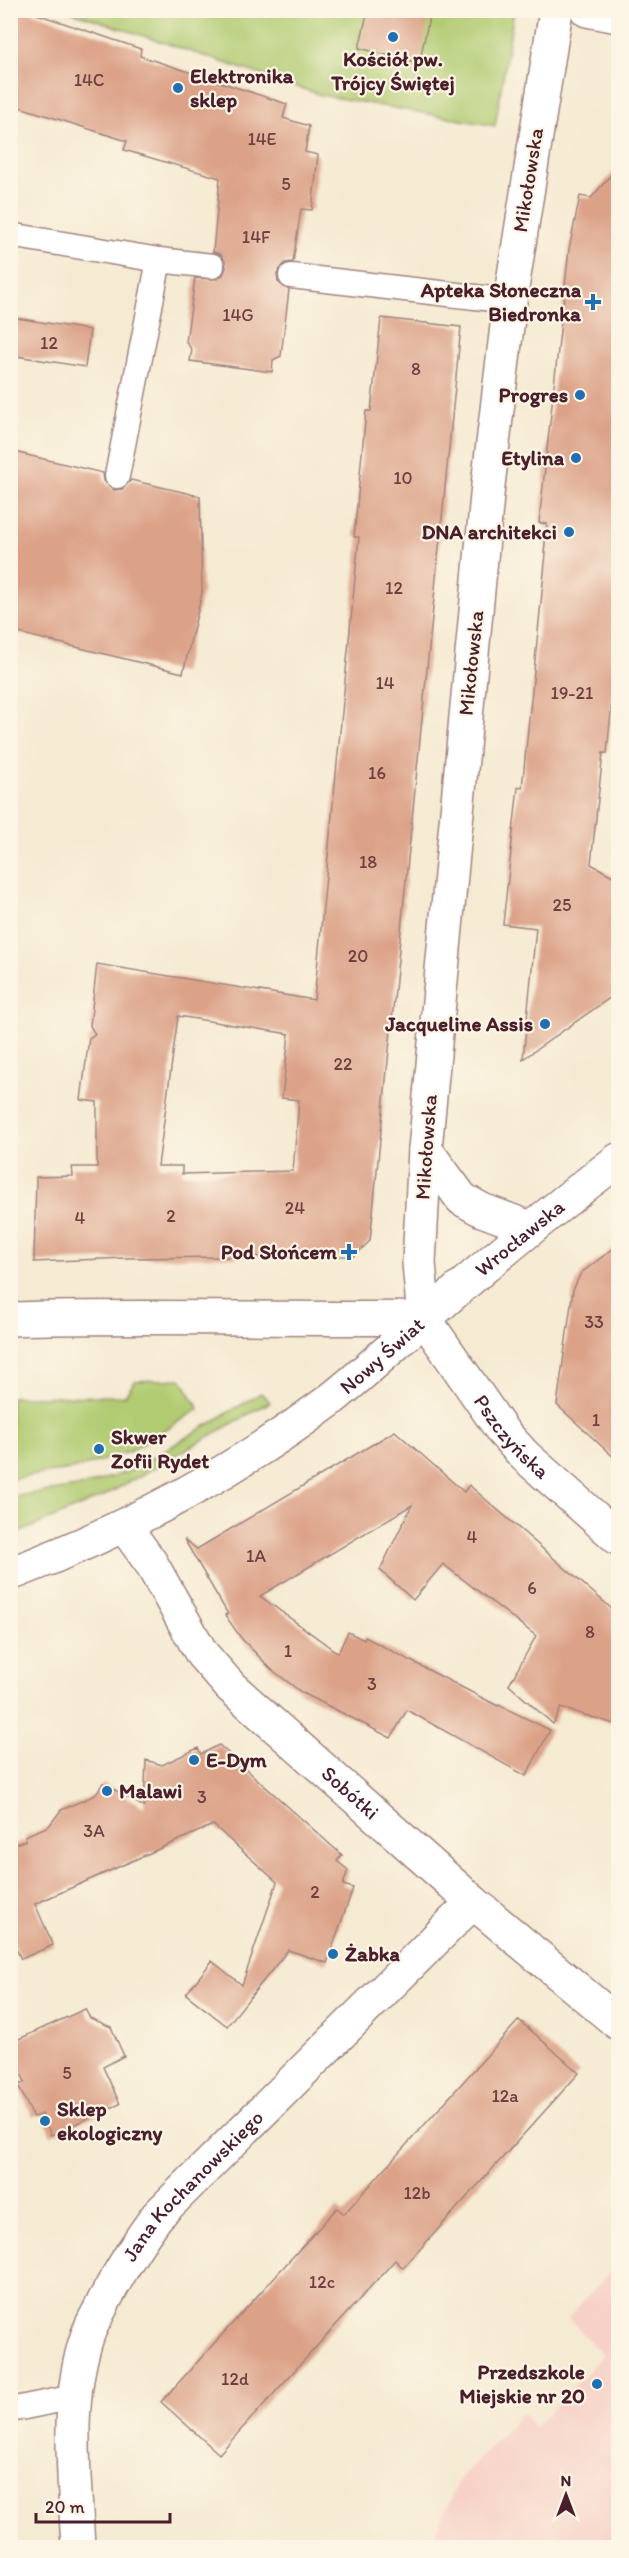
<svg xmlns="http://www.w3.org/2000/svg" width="629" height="2558" font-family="Itim,sans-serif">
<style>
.built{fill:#f7d1c7}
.green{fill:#b0cb71;stroke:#7d754e;stroke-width:1.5}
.building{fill:#dca288;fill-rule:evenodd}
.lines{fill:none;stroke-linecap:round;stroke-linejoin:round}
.lane-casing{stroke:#a0847e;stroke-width:27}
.street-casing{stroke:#a0847e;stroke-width:36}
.secondary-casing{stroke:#a0847e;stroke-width:36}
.lane{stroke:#fff;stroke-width:24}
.street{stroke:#fff;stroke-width:33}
.secondary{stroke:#fff;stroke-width:33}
.poi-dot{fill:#1f6fb2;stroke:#fcf5e5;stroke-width:2}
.labels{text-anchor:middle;stroke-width:4.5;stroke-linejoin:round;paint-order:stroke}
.number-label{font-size:18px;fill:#6e4042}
.poi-label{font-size:21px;font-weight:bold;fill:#4a1f2b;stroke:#fcf5e5;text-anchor:end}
.street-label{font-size:21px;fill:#4a1f2b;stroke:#fcf5e5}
</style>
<rect width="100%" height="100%" fill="#fcf5e5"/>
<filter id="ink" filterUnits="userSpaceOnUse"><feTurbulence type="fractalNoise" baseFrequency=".0167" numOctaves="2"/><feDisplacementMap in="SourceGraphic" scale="12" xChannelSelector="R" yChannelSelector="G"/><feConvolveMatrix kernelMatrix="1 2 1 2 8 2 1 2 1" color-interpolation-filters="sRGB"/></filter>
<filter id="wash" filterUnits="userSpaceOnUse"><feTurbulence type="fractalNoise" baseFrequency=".008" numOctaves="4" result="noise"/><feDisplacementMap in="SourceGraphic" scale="24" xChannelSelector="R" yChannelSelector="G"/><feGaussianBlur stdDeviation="1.35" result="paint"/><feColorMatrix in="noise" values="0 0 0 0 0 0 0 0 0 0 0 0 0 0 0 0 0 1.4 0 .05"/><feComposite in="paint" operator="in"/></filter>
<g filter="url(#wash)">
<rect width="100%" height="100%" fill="#f5ead2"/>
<path class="built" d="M 618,2264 L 618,2547 L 429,2547 L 459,2480 L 522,2413 L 535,2427 L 603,2356 L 568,2318 Z"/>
<g class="green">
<path d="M 69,11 L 514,11 L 495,126 L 321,95 Z"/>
<path d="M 181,1379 L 199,1409 L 129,1452 L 78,1468 L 11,1479 L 11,1397 L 125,1396 L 135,1381 Z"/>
<path d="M 261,1393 L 270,1402 L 104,1496 L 11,1536 L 11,1497 L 84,1486 L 130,1471 Z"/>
</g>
<g id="blocks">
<g class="building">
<path d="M 10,10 L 25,10 L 141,49 L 140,56 L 287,104 L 283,118 L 309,126 L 305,152 L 318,155 L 312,210 L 301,209 L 293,262 L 285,263 L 277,274 L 278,282 L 289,290 L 281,356 L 273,360 L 272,372 L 190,361 L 192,350 L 186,342 L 195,278 L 217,279 L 223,275 L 226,268 L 225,260 L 220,254 L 213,252 L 220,178 L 124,150 L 127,141 L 10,104 Z"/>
<path d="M 368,10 L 431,10 L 419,63 L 359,48 Z"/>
<path d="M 618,167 L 618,640 L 607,753 L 603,753 L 591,864 L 618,879 L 618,992 L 523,1059 L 536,928 L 503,924 L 518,787 L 522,788 L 546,553 L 544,553 L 547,524 L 539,523 L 544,477 L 569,249 L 580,196 L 591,198 Z"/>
<path d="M 10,317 L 90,330 L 85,367 L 10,355 Z"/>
<path d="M 381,318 L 461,327 L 370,1241 L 354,1256 L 125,1258 L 34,1262 L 36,1177 L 73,1176 L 72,1167 L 97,1167 L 97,1102 L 81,1100 L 89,1038 L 95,1034 L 90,1026 L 97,964 L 314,1000 L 359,537 L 354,537 L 366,411 L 371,411 ZM 178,1016 L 289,1034 L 282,1098 L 299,1100 L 293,1171 L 182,1174 L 182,1166 L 158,1166 Z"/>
<path d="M 10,451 L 103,473 L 104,481 L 114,490 L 122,489 L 131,480 L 200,496 L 202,593 L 183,673 L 10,631 Z"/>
<path d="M 618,1245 L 618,1461 L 557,1405 L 573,1290 L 581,1273 Z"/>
<path d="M 395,1431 L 464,1492 L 469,1485 L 618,1614 L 618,1725 L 561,1708 L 553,1724 L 509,1685 L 536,1636 L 443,1564 L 413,1600 L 380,1570 L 412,1505 L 260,1596 L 338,1653 L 348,1632 L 364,1640 L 365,1637 L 498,1706 L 499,1705 L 550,1730 L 526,1776 L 407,1710 L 391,1738 L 301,1692 L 271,1669 L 241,1638 L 225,1615 L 228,1614 L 184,1539 L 197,1549 Z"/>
<path d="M 219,1745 L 342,1855 L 337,1861 L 348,1870 L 343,1885 L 353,1888 L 327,1963 L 288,1950 L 227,2026 L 186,1994 L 212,1961 L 242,1985 L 277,1882 L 213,1825 L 35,1904 L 53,1945 L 21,1959 L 10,1936 L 10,1846 L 26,1840 L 25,1836 L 49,1826 L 61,1810 L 95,1795 L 103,1783 L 144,1807 L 146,1760 L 162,1765 L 198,1748 L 201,1754 Z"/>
<path d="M 85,2009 L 90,2018 L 111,2027 L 124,2056 L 103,2067 L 120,2104 L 51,2135 L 42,2114 L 33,2117 L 18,2085 L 25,2082 L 10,2049 L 10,2043 Z"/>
<path d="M 519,2020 L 579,2073 L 403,2268 L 395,2260 L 219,2454 L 161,2402 L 337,2208 L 344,2214 Z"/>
</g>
</g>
</g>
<g filter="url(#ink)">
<use href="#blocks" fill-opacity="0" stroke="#a0847e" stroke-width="1.5"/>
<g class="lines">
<defs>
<g id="lane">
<path d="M 10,235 L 159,260 L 212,266"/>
<path d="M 291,276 L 510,301"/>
<path d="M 117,476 L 159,260"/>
<path d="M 10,2410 L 74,2397"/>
</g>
<g id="street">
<path d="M 587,10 L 618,16"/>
<path id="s1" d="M 125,1527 L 151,1563 L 202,1654 L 231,1687 L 473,1902 L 618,2023"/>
<path id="s2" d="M 78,2548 C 75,2477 64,2403 88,2334 C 92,2323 99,2312 104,2301 C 120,2271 137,2243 157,2216 L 473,1902"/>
</g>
<g id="secondary">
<path id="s3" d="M 556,10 L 510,301 L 488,485 L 425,1149 L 419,1263 L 424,1318 L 503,1432 L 525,1456 L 618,1538"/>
<path d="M 425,1149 L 462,1199 L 482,1210 L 530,1228"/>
<path d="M 10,1319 C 148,1315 286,1320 424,1318"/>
<path id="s4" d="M 10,1574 C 126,1530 230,1475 329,1401 C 362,1375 393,1346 425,1318 C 488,1263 552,1210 618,1160"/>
</g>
</defs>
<use href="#lane" class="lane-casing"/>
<use href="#street" class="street-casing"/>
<use href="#secondary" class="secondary-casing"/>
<use href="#lane" class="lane"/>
<use href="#street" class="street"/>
<use href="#secondary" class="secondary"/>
</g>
</g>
<g class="poi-dot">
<circle cx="393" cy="37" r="6"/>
<circle cx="178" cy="88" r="6"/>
<path d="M590 293h6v6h6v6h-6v6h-6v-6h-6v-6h6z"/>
<circle cx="580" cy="395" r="6"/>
<circle cx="576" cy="458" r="6"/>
<circle cx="569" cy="532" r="6"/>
<circle cx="545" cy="1024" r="6"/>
<path d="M346 1243h6v6h6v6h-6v6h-6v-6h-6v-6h6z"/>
<circle cx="99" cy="1449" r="6"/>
<circle cx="194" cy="1760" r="6"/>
<circle cx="107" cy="1791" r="6"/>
<circle cx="333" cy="1954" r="6"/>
<circle cx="45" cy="2121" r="6"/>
<circle cx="597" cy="2384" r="6"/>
</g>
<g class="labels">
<g class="number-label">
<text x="89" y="86">14C</text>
<text x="262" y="145">14E</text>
<text x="286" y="190">5</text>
<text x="256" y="243">14F</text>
<text x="238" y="321">14G</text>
<text x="49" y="349">12</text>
<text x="416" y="375">8</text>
<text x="403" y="484">10</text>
<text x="394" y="594">12</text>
<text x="385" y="689">14</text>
<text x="572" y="699">19-21</text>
<text x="377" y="779">16</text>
<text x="368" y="868">18</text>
<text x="562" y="911">25</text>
<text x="358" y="962">20</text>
<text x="343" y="1070">22</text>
<text x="295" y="1214">24</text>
<text x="171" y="1222">2</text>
<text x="80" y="1224">4</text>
<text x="594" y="1328">33</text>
<text x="596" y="1426">1</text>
<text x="472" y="1543">4</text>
<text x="256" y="1562">1A</text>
<text x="532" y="1594">6</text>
<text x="590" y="1638">8</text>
<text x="288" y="1657">1</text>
<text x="372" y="1690">3</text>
<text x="202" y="1803">3</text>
<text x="94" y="1837">3A</text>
<text x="315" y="1898">2</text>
<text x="67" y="2079">5</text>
<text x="505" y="2102">12a</text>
<text x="417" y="2199">12b</text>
<text x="322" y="2288">12c</text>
<text x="235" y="2385">12d</text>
</g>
<g class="poi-label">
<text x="393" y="66" text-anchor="middle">Kościół pw.<tspan x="393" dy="24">Trójcy Świętej</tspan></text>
<text x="190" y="83" text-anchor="start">Elektronika<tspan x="190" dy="24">sklep</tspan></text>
<text x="581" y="297">Apteka Słoneczna<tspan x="581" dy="24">Biedronka</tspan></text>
<text x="568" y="402">Progres</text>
<text x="564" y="465">Etylina</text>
<text x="557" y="539">DNA architekci</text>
<text x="533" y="1031">Jacqueline Assis</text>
<text x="337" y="1259">Pod Słońcem</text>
<text x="111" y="1444" text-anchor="start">Skwer<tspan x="111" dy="24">Zofii Rydet</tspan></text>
<text x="206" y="1767" text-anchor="start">E-Dym</text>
<text x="119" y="1798" text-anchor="start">Malawi</text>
<text x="345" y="1961" text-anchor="start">Żabka</text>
<text x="57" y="2116" text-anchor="start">Sklep<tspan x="57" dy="24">ekologiczny</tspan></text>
<text x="585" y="2379">Przedszkole<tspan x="585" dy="24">Miejskie nr 20</tspan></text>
</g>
<g class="street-label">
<text transform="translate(528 180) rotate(-81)" y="7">Mikołowska</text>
<text transform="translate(471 663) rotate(-84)" y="7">Mikołowska</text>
<text transform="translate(426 1147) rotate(-86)" y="7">Mikołowska</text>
<text dy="7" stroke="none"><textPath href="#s4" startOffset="615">Wrocławska</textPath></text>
<text dy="7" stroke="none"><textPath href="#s4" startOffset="434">Nowy Świat</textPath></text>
<text dy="7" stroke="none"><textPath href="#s3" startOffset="1464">Pszczyńska</textPath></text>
<text dy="7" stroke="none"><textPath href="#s1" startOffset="352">Sobótki</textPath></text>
<text dy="7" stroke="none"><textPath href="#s2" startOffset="399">Jana Kochanowskiego</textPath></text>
</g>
</g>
<rect width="629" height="2558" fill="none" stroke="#fcf5e5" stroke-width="36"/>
<g transform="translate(566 2495)" stroke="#fcf5e5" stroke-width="4.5" paint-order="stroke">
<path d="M0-4.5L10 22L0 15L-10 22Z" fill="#4a1f2b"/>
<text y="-9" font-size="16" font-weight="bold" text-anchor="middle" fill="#4a1f2b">N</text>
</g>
<path d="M36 2513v9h134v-9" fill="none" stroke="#4a1f2b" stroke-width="3"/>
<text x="45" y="2513" font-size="18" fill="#4a1f2b" stroke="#fcf5e5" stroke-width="4.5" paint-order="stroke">20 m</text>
</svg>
